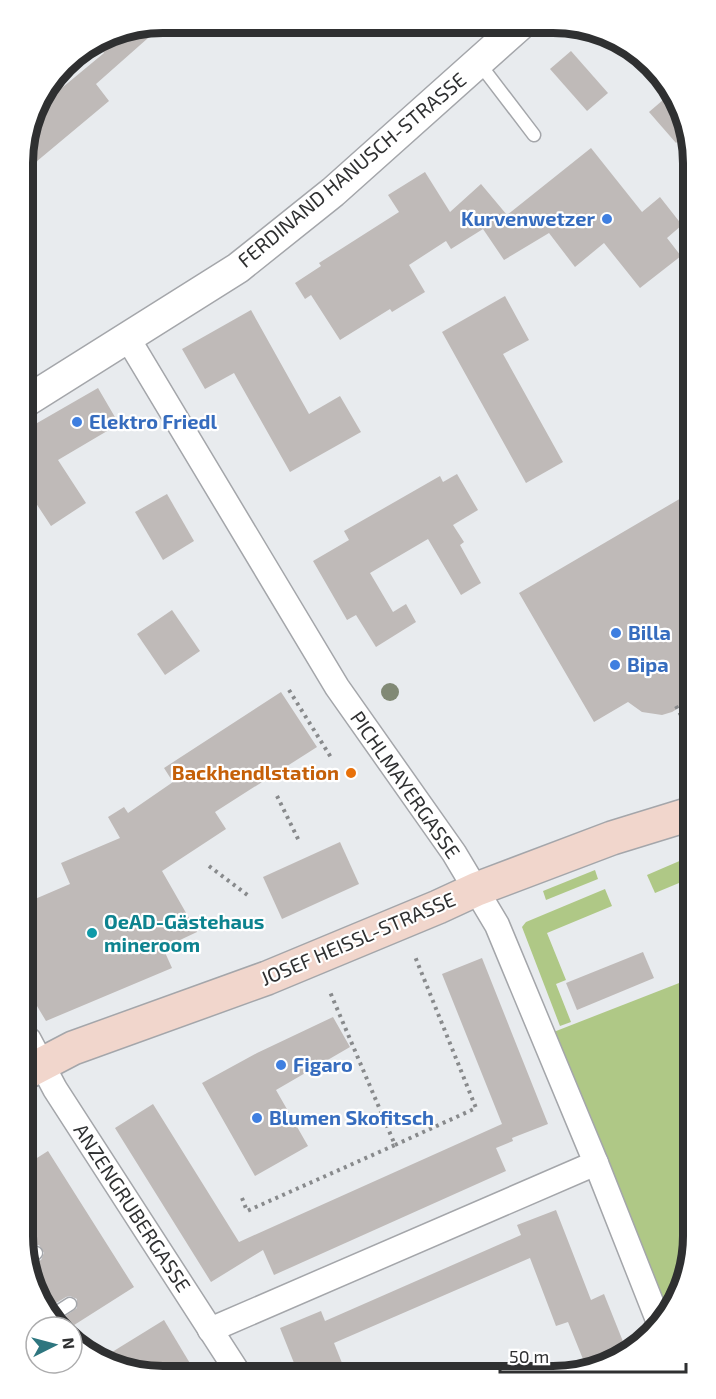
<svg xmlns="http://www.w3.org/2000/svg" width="716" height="1399" font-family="'Exo 2',sans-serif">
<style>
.green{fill:#afc886}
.building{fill:#bfbab8}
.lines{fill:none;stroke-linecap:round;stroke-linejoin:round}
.service-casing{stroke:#a4a6aa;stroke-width:15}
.minor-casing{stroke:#a4a6aa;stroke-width:27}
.tertiary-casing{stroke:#a4a6aa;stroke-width:33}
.secondary-casing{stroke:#a4a6aa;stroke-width:36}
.path{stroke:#888a8c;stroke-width:4;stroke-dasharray:3 4.5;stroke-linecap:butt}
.service{stroke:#fff;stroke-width:12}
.minor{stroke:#fff;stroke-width:24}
.tertiary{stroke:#fff;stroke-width:30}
.secondary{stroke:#f1d6cc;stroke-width:33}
.tree{fill:#818975}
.shop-dot{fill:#3f7fe0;stroke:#fff;stroke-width:2}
.food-dot{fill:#e8710a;stroke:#fff;stroke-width:2}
.culture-dot{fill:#0f9aa8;stroke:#fff;stroke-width:2}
.labels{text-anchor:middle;stroke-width:4.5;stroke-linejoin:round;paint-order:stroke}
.street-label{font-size:20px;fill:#2f3031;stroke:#fff}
.shop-label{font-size:20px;font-weight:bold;fill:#366cbe;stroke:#fff;text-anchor:start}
.food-label{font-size:20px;font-weight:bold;fill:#c56008;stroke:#fff;text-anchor:end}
.culture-label{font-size:20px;font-weight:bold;fill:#0d838f;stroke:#fff;text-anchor:start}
.rim{fill:none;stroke:#2f3031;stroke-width:8}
</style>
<rect width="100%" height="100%" fill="#e8ebee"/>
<g class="green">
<path d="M 691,856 L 691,878 L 655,893 L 647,875 Z"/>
<path d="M 595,870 L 598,879 L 546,900 L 543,891 Z"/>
<path d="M 605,889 L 612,906 L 547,933 L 566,980 L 556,984 L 571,1022 L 560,1026 L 522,927 L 526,922 Z"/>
<path d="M 692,978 L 693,1246 L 667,1314 L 551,1033 Z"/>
</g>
<g class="building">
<path d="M 165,23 L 96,84 L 109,101 L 24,172 L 24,145 L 34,111 L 104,53 L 95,42 L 110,33 Z"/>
<path d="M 571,51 L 608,93 L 587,111 L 550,69 Z"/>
<path d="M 670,94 L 686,118 L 686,134 L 676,143 L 649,112 Z"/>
<path d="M 591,148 L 642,212 L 660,197 L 682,225 L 667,238 L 681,256 L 640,288 L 604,243 L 575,267 L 549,233 L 504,260 L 483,229 L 451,249 L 446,241 L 409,265 L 425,292 L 392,312 L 390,309 L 340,340 L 311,295 L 305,299 L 295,283 L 321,266 L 319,263 L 399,212 L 388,195 L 425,172 L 450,212 L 481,184 L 507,215 Z"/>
<path d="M 505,296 L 529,340 L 503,354 L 563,462 L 526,483 L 442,332 Z"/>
<path d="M 251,310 L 309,414 L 340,396 L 361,432 L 290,472 L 234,373 L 205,389 L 182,349 Z"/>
<path d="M 98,388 L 119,424 L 58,460 L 86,503 L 51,526 L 26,488 L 25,430 Z"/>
<path d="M 457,474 L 478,510 L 453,525 L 464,542 L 460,545 L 481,583 L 461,595 L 428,539 L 370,573 L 393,612 L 406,604 L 416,622 L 376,647 L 356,615 L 347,620 L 313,561 L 349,540 L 344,531 L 440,476 L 443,482 Z"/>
<path d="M 167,494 L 194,541 L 163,560 L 135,512 Z"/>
<path d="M 688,494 L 690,701 L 672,712 L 662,715 L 642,712 L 628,702 L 594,722 L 519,593 Z"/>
<path d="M 172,610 L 200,651 L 165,675 L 137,634 Z"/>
<path d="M 281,692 L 317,747 L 215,812 L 226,829 L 162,871 L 197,932 L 163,948 L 172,968 L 46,1021 L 28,991 L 28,902 L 70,884 L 61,863 L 120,838 L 108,817 L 124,807 L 128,813 L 173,782 L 164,768 Z"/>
<path d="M 340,842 L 359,884 L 282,919 L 263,877 Z"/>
<path d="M 643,952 L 654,978 L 577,1010 L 566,983 Z"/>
<path d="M 482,958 L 548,1124 L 512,1138 L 513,1141 L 496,1148 L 506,1171 L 274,1275 L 263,1250 L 211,1282 L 115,1128 L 153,1104 L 239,1242 L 502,1124 L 442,974 Z"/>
<path d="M 333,1017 L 350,1047 L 276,1090 L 308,1146 L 255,1176 L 202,1083 L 257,1053 Z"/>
<path d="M 48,1151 L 134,1287 L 71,1327 L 61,1327 L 57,1322 L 77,1308 L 77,1299 L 70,1296 L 66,1297 L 48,1308 L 30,1281 L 30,1265 L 41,1260 L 44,1253 L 39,1245 L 30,1247 L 29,1163 Z"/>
<path d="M 556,1210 L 591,1300 L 604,1294 L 626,1349 L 598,1369 L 587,1369 L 568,1322 L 556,1326 L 530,1258 L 334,1343 L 346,1373 L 298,1373 L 280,1328 L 321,1311 L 325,1321 L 521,1235 L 517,1225 Z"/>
<path d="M 164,1320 L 197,1375 L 144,1375 L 104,1357 Z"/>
</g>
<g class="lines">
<defs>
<g id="service">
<path d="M 479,63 L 534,135"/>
<path d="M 30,1257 L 36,1253"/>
<path d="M 53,1315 L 70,1304"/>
</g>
<g id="minor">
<path d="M 127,337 L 337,687 L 454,853 L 497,925 L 596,1163 L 660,1325"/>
<path d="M 29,1040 L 55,1089 L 239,1374"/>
<path d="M 210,1330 L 596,1163"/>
</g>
<path id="tertiary" d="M 25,402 L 238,268 L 333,192 L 520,25"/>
<path id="secondary" d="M 29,1071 L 73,1048 L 267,978 L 438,907 L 477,889 L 612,838 L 690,814"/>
</defs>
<use href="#service" class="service-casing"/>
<use href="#minor" class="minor-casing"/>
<use href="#tertiary" class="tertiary-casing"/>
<use href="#secondary" class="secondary-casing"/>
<g class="path">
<path d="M 289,690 L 332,759"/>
<path d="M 676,706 L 690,732"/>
<path d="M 277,796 L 300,843"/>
<path d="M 209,866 L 250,897"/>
<path d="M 395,1145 L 476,1108 L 414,954"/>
<path d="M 242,1198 L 247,1211 L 395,1145 L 330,992"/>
</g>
<use href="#service" class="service"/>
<use href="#minor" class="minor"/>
<use href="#tertiary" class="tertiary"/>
<use href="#secondary" class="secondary"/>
</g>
<circle class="tree" cx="390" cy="692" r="9"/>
<g class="shop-dot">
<circle cx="607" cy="219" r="6"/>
<circle cx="77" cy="422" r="6"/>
<circle cx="616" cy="633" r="6"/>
<circle cx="615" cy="665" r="6"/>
<circle cx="281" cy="1065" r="6"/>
<circle cx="257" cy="1118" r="6"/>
</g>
<circle class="food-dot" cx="351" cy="773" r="6"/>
<circle class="culture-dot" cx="92" cy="933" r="6"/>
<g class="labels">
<g class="street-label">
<text transform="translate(352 170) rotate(-40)" y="7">FERDINAND HANUSCH-STRASSE</text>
<text transform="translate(405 785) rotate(55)" y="7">PICHLMAYERGASSE</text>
<text transform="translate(358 939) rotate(-23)" y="7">JOSEF HEISSL-STRASSE</text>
<text transform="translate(132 1208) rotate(57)" y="7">ANZENGRUBERGASSE</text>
</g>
<g class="shop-label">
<text x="595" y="226" text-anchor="end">Kurvenwetzer</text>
<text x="89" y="429">Elektro Friedl</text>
<text x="628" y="640">Billa</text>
<text x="627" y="672">Bipa</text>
<text x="293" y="1072">Figaro</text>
<text x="269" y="1125">Blumen Skofitsch</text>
</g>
<g class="food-label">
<text x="339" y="780">Backhendlstation</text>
</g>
<g class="culture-label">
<text x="104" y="929">OeAD-Gästehaus<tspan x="104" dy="23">mineroom</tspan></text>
</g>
</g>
<path d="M0 0H716V1399H0ZM163 33H553A130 130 0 0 1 683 163V1236A130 130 0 0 1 553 1366H163A130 130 0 0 1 33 1236V163A130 130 0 0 1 163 33Z" fill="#fff" fill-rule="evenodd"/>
<path class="rim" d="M163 33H553A130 130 0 0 1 683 163V1236A130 130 0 0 1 553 1366H163A130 130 0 0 1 33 1236V163A130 130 0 0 1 163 33Z"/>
<g transform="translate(54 1345) rotate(84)"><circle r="28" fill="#ffffff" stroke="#acacad" stroke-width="1.5"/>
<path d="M0-4.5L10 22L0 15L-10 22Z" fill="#2e767f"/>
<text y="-9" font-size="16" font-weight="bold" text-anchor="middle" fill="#2f3031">N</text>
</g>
<path d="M500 1363v9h186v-9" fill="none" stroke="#2f3031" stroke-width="3"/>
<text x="509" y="1363" font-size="18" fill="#2f3031" stroke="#ffffff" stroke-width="4.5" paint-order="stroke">50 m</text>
</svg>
